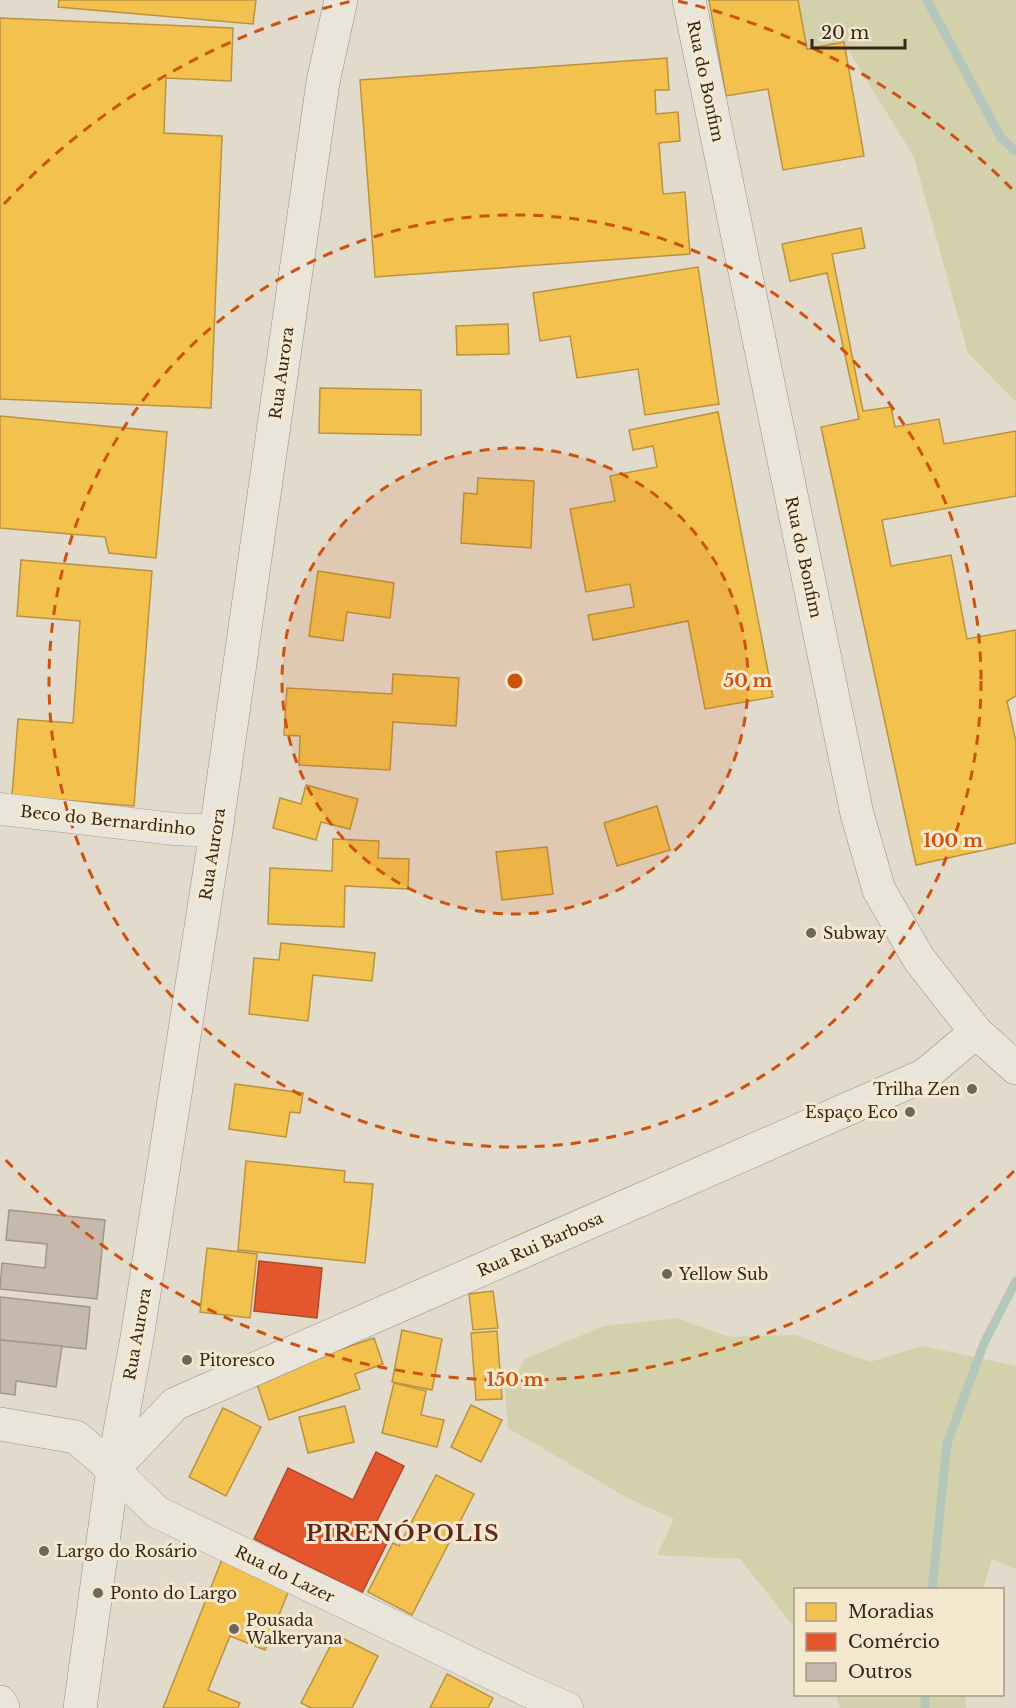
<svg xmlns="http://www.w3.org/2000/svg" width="1016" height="1708" font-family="'Libre Baskerville',serif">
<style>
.green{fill:#d3d1ac}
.homes{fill:#f2c14e;stroke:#b9933f;stroke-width:1.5}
.shops{fill:#e4572e;stroke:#b04929;stroke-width:1.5}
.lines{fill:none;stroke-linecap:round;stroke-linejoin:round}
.stream{stroke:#b5c7bb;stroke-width:9}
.building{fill:#c6b8ab;stroke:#a2968a;stroke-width:1.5}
.street-casing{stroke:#a79f94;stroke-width:33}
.secondary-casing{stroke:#978e83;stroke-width:34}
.street{stroke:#eae5db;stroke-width:32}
.secondary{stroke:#eae5db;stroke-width:33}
.ring{fill:none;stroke:#cd520e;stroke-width:3;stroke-dasharray:10 8}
.poi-dot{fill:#726659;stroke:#f4e8cf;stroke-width:2}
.labels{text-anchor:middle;stroke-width:6;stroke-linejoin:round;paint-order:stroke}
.street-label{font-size:16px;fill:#35271c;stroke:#f4e8cf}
.poi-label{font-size:16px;fill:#35271c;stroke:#f4e8cf;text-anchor:start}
.district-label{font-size:22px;font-weight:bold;letter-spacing:1.5px;fill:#61271c;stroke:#f4e8cf}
.centre{fill:#cd520e;stroke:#f4e8cf;stroke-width:3}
.ring-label{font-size:18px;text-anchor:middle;font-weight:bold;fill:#cd520e;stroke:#f4e8cf;stroke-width:6;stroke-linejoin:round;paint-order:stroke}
</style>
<rect width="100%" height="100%" fill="#e2daca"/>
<g class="green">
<path d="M 798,0 L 1016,0 L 1016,402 L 968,353 L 914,157 L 844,43 L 807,49 Z"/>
<path d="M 677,1318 L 729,1337 L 795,1335 L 870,1362 L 922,1346 L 1016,1366 L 1016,1569 L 992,1559 L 983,1589 L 796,1590 L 795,1628 L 740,1559 L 657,1555 L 674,1519 L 626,1497 L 508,1428 L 505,1390 L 525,1359 L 604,1326 Z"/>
<path d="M 836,1695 L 965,1695 L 966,1708 L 840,1708 Z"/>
</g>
<g class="homes">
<path d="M 59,0 L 256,0 L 253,24 L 58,7 Z"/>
<path d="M 709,0 L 798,0 L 807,49 L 844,42 L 864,156 L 783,170 L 768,89 L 726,96 Z"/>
<path d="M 0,18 L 233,28 L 231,81 L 166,78 L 164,133 L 222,136 L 211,408 L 0,399 Z"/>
<path d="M 667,58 L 669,90 L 655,90 L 656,114 L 678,112 L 680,141 L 659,143 L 663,194 L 685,192 L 690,254 L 375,277 L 360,80 Z"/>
<path d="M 861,228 L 865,248 L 832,254 L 863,411 L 891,407 L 895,427 L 939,419 L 944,444 L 1016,431 L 1016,496 L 882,520 L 891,566 L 951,555 L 967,639 L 1016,630 L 1016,696 L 1007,701 L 1016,742 L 1016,843 L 916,865 L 821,427 L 859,419 L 827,273 L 790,281 L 782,244 Z"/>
<path d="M 698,267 L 719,404 L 645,415 L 638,369 L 577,378 L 570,336 L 540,341 L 533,293 Z"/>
<path d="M 508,324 L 509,354 L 457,355 L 456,326 Z"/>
<path d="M 320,388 L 421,390 L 421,435 L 319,433 Z"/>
<path d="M 718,412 L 773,697 L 705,709 L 688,621 L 593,640 L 588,615 L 634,607 L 630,584 L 586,592 L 570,509 L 615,501 L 610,476 L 657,467 L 653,446 L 633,450 L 629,430 Z"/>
<path d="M 0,416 L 167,432 L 156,558 L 109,553 L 105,537 L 0,528 Z"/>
<path d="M 478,478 L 534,481 L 531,548 L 461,543 L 464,493 L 477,494 Z"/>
<path d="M 21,560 L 152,571 L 134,806 L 12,796 L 18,719 L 73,723 L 80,621 L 17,616 Z"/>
<path d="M 318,571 L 394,583 L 390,618 L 347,612 L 343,641 L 309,636 Z"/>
<path d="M 393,674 L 459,678 L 456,726 L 393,722 L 390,770 L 299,765 L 300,736 L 284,735 L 287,688 L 392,694 Z"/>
<path d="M 306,785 L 358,799 L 350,829 L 321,822 L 316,840 L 273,828 L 280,798 L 301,804 Z"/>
<path d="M 657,806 L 670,850 L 617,866 L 604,823 Z"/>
<path d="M 333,839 L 379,841 L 378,858 L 409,859 L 408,889 L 345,886 L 344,927 L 268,924 L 270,868 L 332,871 Z"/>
<path d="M 547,847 L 553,894 L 502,900 L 496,852 Z"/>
<path d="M 281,943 L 375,953 L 372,981 L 313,975 L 308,1021 L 249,1014 L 254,958 L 279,960 Z"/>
<path d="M 235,1084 L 303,1093 L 300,1113 L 290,1112 L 286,1137 L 229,1129 Z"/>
<path d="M 246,1161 L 345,1171 L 344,1182 L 373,1184 L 365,1263 L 238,1250 Z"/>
<path d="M 207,1248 L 257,1254 L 250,1318 L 200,1312 Z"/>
<path d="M 493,1291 L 498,1328 L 473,1330 L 469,1294 Z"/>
<path d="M 402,1330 L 442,1339 L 432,1390 L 392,1382 Z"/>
<path d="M 497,1331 L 502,1399 L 476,1400 L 471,1333 Z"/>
<path d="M 374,1338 L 383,1364 L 355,1374 L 360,1389 L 269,1420 L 255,1378 Z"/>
<path d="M 394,1383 L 426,1391 L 421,1415 L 444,1420 L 437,1447 L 382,1433 Z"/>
<path d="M 471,1405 L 502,1420 L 481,1462 L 451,1447 Z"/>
<path d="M 345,1406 L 354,1442 L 308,1453 L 299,1417 Z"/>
<path d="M 223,1408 L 261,1427 L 226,1496 L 189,1477 Z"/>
<path d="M 436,1475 L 474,1494 L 412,1615 L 368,1592 L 393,1543 L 399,1546 Z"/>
<path d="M 223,1557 L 291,1585 L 265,1650 L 230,1636 L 208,1690 L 240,1703 L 238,1708 L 163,1708 Z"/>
<path d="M 336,1635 L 378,1656 L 352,1708 L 311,1708 L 301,1703 Z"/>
<path d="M 447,1674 L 493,1698 L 488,1708 L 430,1708 Z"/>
</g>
<g class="shops">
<path d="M 259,1261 L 322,1268 L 317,1318 L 254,1311 Z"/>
<path d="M 376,1452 L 404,1466 L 372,1531 L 389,1539 L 362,1593 L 254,1539 L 288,1468 L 353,1500 Z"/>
</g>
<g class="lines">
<g class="stream">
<path d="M 927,0 L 1001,138 L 1016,151"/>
<path d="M 932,1590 L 947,1444 L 984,1343 L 1016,1281"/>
<path d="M 925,1708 L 925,1694"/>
</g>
</g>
<g class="building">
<path d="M 9,1210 L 105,1220 L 97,1299 L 0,1289 L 2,1263 L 45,1268 L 47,1244 L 6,1240 Z"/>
<path d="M 0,1297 L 90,1307 L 86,1349 L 0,1340 Z"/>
<path d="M 0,1340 L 62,1346 L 56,1387 L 16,1381 L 15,1395 L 0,1393 Z"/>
</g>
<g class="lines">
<defs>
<g id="street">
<path d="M 0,809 L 174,829 L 216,831"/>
<path d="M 113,1469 L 157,1512 L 526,1690 L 567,1708"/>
</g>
<g id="secondary">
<path d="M 689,0 L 857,814 L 879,890 L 919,959 L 976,1032 L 1016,1068"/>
<path d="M 0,1424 L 76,1437 L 113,1469"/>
<path d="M 113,1469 L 175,1404 L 925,1075 L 976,1032"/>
<path d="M 0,1702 L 3,1708"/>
<path d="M 80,1708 L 113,1469 L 137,1338 L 216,831 L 323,82 L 341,0"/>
</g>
</defs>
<use href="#street" class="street-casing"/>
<use href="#secondary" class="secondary-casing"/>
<use href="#street" class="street"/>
<use href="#secondary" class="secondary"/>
</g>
<circle cx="515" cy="681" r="233" fill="#cd520e" fill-opacity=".12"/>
<g class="ring">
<circle cx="515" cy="681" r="233"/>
<circle cx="515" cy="681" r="466"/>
<path d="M1014 1171A699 699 0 0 1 4 1158M4 204A699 699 0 0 1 352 1M678 1A699 699 0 0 1 1014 191"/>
</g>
<g class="poi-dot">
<circle cx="811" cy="933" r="6"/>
<circle cx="972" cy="1089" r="6"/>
<circle cx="910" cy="1112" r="6"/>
<circle cx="667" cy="1274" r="6"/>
<circle cx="187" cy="1360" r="6"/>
<circle cx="44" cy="1551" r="6"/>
<circle cx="98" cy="1593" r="6"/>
<circle cx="234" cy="1629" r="6"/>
</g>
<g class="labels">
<g class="street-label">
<text transform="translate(706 81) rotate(78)" y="6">Rua do Bonfim</text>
<text transform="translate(281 373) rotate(-82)" y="6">Rua Aurora</text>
<text transform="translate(804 557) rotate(78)" y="6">Rua do Bonfim</text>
<text transform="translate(108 820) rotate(6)" y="6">Beco do Bernardinho</text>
<text transform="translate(212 854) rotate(-81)" y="6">Rua Aurora</text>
<text transform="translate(540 1244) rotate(-24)" y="6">Rua Rui Barbosa</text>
<text transform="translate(137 1334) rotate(-80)" y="6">Rua Aurora</text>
<text transform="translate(285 1574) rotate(26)" y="6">Rua do Lazer</text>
</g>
<g class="poi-label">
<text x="823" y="939">Subway</text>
<text x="960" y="1095" text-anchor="end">Trilha Zen</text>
<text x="898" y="1118" text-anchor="end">Espaço Eco</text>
<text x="679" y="1280">Yellow Sub</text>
<text x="199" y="1366">Pitoresco</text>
<text x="56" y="1557">Largo do Rosário</text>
<text x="110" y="1599">Ponto do Largo</text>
<text x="246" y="1626">Pousada<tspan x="246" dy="18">Walkeryana</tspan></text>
</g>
<g class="district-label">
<text x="403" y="1541">PIRENÓPOLIS</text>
</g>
</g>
<circle cx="515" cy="681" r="9" class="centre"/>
<g class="ring-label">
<text x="748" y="687">50 m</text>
<text x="953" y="847">100 m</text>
<text x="515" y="1386">150 m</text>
</g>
<rect x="794" y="1588" width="210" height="108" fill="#f4e8cf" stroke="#a89b87" stroke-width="1.5"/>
<rect x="806" y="1603" width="30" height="18" fill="#f2c14e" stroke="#a89b87" stroke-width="1.5"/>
<text x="848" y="1618" font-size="18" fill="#35271c">Moradias</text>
<rect x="806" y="1633" width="30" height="18" fill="#e4572e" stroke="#a89b87" stroke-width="1.5"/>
<text x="848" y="1648" font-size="18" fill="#35271c">Comércio</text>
<rect x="806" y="1663" width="30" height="18" fill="#c6b8ab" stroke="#a89b87" stroke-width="1.5"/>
<text x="848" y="1678" font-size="18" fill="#35271c">Outros</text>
<path d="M812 39v9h93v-9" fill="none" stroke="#35271c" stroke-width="3"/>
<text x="821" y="39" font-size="18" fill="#35271c" stroke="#f4e8cf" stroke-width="4.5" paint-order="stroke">20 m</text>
</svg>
